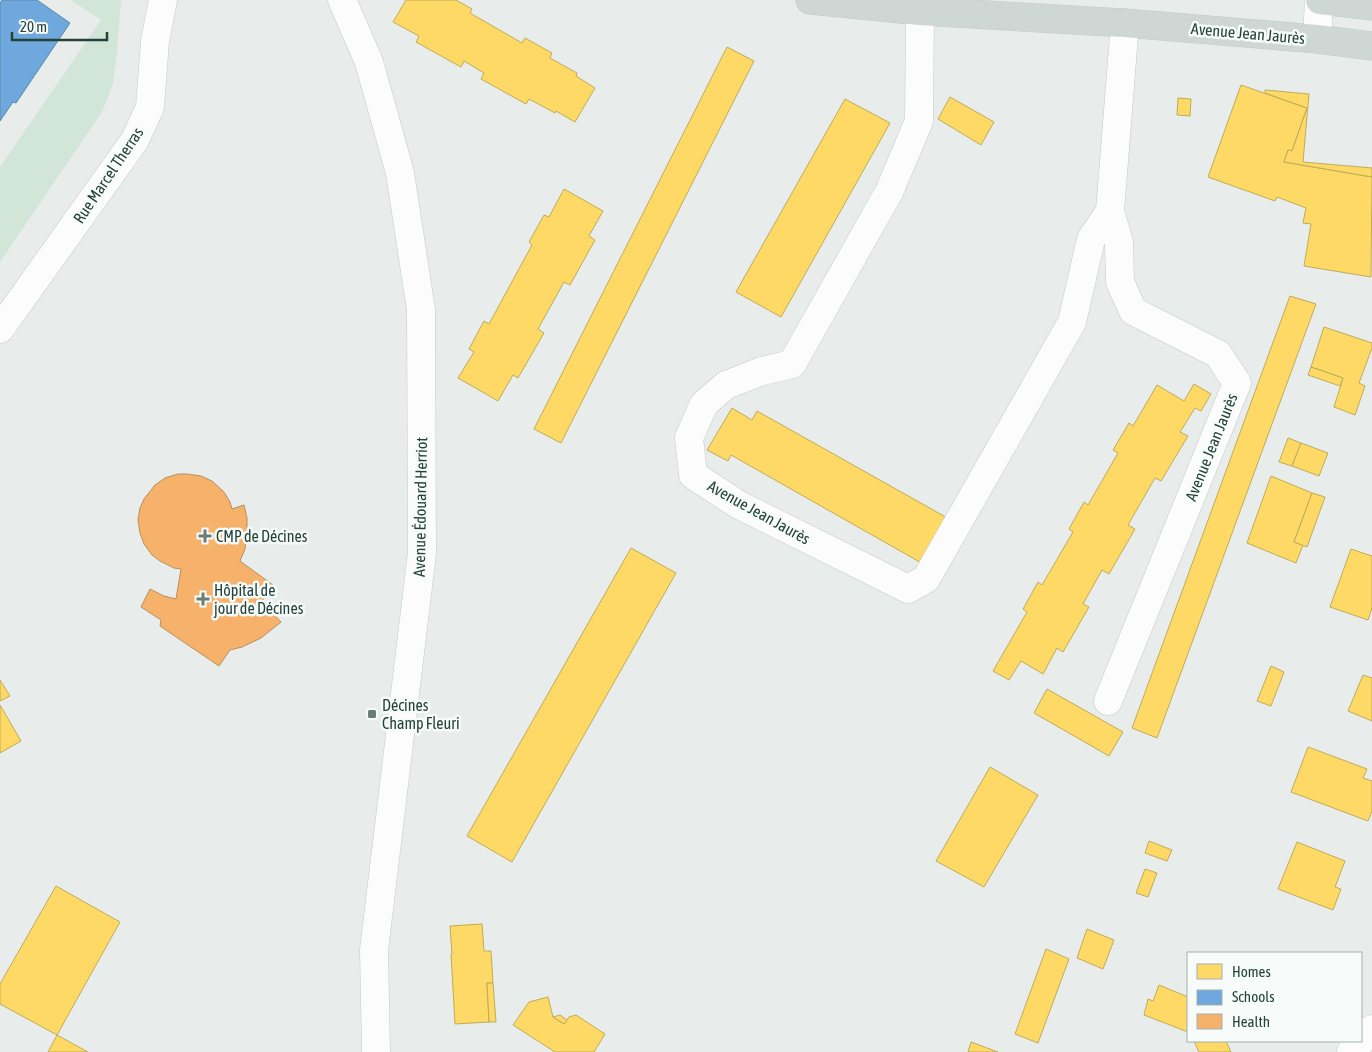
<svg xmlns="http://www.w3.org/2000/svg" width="1372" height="1052" font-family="'Asap Condensed',sans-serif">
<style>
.green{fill:#d1e6d8}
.homes{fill:#ffd966;stroke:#bdac59}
.schools{fill:#6fa8dc;stroke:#5889ab}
.health{fill:#f6b26b;stroke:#b7905c}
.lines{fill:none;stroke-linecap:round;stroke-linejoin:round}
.minor-casing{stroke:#c5cac8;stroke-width:29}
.major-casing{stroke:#c3ccc9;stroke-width:29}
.minor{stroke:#fcfcfc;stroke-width:28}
.major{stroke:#cfd7d5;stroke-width:28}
.poi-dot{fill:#697e78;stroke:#f7fbf9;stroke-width:2}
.labels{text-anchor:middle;stroke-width:5;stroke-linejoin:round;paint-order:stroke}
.street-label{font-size:16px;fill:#24423a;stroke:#f7fbf9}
.poi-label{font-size:16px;fill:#24423a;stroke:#f7fbf9;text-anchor:start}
</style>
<rect width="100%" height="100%" fill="#e8edeb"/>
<path class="green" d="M 71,0 L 121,0 L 117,54 L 113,84 L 102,112 L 0,262 L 0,167 L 101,20 Z"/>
<g class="homes">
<path d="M 406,0 L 456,0 L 472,9 L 470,13 L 522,43 L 525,38 L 552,53 L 550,58 L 577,73 L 576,76 L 595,88 L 575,122 L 556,111 L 555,113 L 529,99 L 526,104 L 481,79 L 484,73 L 464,61 L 461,67 L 416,42 L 419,36 L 393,22 Z"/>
<path d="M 727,47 L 754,61 L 561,443 L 534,429 Z"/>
<path d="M 1241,85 L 1307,108 L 1292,151 L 1288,150 L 1284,162 L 1372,177 L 1371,277 L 1304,266 L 1311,224 L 1303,223 L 1306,208 L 1277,197 L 1275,201 L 1208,177 Z"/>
<path d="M 1265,90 L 1309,94 L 1303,162 L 1372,168 L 1372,177 L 1284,162 L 1288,150 L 1292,151 L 1307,108 L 1265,93 Z"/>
<path d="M 950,97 L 994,122 L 981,145 L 938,119 Z"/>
<path d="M 1178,98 L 1191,99 L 1190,116 L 1177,115 Z"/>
<path d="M 845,99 L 890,123 L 781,317 L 736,292 Z"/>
<path d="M 564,189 L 603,211 L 589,236 L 595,240 L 570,285 L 564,282 L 538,329 L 544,333 L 518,378 L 513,375 L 498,401 L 458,378 L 474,352 L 469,349 L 484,321 L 489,324 L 532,245 L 529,242 L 544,215 L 549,217 Z"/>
<path d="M 1290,296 L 1316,304 L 1157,738 L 1132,728 Z"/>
<path d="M 1324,327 L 1372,343 L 1372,348 L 1359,383 L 1365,386 L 1355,415 L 1334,407 L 1343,378 L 1311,367 Z"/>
<path d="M 1311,367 L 1343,378 L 1340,386 L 1308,375 Z"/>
<path d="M 1194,384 L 1211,394 L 1201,411 L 1195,408 L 1180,432 L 1188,436 L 1161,481 L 1155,478 L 1128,525 L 1135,529 L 1109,574 L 1102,570 L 1083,604 L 1089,607 L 1063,652 L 1057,648 L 1043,674 L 1021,661 L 1009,680 L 993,671 L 1027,612 L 1023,609 L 1038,582 L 1042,585 L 1073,532 L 1069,529 L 1084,502 L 1088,505 L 1118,453 L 1113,450 L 1129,423 L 1133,426 L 1157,385 L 1184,401 Z"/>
<path d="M 732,408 L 752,420 L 757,411 L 951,520 L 925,565 L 731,455 L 728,461 L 707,450 Z"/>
<path d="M 1288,438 L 1301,443 L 1292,466 L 1279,462 Z"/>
<path d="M 1301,443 L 1328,453 L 1319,476 L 1292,466 Z"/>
<path d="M 1271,476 L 1312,493 L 1294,542 L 1303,545 L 1296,563 L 1247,543 Z"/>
<path d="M 1312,493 L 1325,497 L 1307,547 L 1294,542 Z"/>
<path d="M 631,548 L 676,573 L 512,862 L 467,836 Z"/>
<path d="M 1351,549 L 1372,556 L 1372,608 L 1368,620 L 1330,607 Z"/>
<path d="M 1271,666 L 1284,672 L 1271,706 L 1257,701 Z"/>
<path d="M 1363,675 L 1372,678 L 1372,721 L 1348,711 Z"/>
<path d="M 0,680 L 10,696 L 0,701 Z"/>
<path d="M 1047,689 L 1123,732 L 1109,756 L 1034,713 Z"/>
<path d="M 0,705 L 21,741 L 0,753 Z"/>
<path d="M 1308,747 L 1367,769 L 1363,778 L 1372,781 L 1372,811 L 1368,821 L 1291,792 Z"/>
<path d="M 990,767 L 1038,795 L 984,887 L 936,861 Z"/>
<path d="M 1149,841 L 1172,850 L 1167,861 L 1145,853 Z"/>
<path d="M 1297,842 L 1345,861 L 1335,887 L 1341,889 L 1333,910 L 1278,889 Z"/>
<path d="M 1145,869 L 1157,873 L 1148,897 L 1136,893 Z"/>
<path d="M 56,886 L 120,922 L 57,1035 L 0,1004 L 0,984 Z"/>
<path d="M 482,924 L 484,951 L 491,951 L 493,983 L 487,983 L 489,1022 L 455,1024 L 451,954 L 452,954 L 450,926 Z"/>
<path d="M 1087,929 L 1114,940 L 1103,969 L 1077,958 Z"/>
<path d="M 1046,949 L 1069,959 L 1038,1043 L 1015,1034 Z"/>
<path d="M 487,983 L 493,983 L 496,1022 L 489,1022 Z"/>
<path d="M 1159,985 L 1188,997 L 1188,1032 L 1144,1015 L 1148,999 L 1153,1001 Z"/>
<path d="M 548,997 L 553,1017 L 564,1024 L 569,1017 L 576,1015 L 605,1034 L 594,1052 L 555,1052 L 513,1025 L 529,1002 Z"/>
<path d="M 560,1015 L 567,1020 L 564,1024 L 553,1017 Z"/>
<path d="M 57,1035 L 88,1052 L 48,1052 Z"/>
<path d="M 1194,1041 L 1226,1041 L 1231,1052 L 1199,1052 Z"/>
<path d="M 971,1042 L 998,1052 L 968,1052 Z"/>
</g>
<path class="schools" d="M 2,0 L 37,0 L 70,23 L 16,103 L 13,102 L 0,121 L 0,3 Z"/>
<path class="health" d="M 178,474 L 187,474 L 201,476 L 212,481 L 224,492 L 230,502 L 232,509 L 244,505 L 247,518 L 247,534 L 245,549 L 240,561 L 273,585 L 262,601 L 281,622 L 261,638 L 242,647 L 230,650 L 219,666 L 160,626 L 161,620 L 141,607 L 150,589 L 164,596 L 176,599 L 181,569 L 174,568 L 160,561 L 152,555 L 144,544 L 140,533 L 138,520 L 140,508 L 144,499 L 155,485 L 165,478 Z"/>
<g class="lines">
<defs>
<g id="minor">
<path d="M 342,0 L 369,62 L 400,173 L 421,310 L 422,553 L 374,950 L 376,1052"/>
<path d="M 920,11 L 919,121 L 889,192 L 792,364 L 762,371 L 726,385 L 704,404 L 689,438 L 693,475 L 739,505 L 908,589 L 926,579 L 1072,322 L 1091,239 L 1110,211 L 1125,23"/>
<path d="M 1317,39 L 1319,0"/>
<path d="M 0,329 L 135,140 L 150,107 L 155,41 L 163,0"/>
<path d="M 1108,701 L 1237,383 L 1218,354 L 1133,311 L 1120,282 L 1119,242 L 1110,211"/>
<path d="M 1351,1052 L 1372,1029"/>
</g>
<g id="major">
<path d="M 810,0 L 920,11 L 1125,23 L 1317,39 L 1372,46"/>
<path d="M 1320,0 L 1372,6"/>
</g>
</defs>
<use href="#minor" class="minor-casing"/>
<use href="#major" class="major-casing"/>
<use href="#minor" class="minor"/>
<use href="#major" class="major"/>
</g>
<g class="poi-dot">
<path d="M202.5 528.5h5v5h5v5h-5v5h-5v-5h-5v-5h5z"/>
<path d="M200.5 591.5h5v5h5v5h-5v5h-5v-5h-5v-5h5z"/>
<rect x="367" y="709" width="10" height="10" rx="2.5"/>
</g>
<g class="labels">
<g class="street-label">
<text transform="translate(1248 33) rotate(5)" y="6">Avenue Jean Jaurès</text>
<text transform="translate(108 175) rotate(-56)" y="6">Rue Marcel Therras</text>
<text transform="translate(1211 447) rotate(-68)" y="6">Avenue Jean Jaurès</text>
<text transform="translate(420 507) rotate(-89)" y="6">Avenue Édouard Herriot</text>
<text transform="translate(759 512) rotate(29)" y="6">Avenue Jean Jaurès</text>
</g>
<g class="poi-label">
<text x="216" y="542">CMP de Décines</text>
<text x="214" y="596">Hôpital de<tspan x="214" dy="18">jour de Décines</tspan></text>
<text x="382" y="711">Décines<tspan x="382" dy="18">Champ Fleuri</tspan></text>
</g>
</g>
<rect x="1187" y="952" width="175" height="90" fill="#f7fbf9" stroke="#a3b1ad"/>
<rect x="1197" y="964" width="25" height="15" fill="#ffd966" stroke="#a3b1ad"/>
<text x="1232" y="977" font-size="15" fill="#24423a">Homes</text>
<rect x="1197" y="990" width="25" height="15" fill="#6fa8dc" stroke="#a3b1ad"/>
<text x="1232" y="1002" font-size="15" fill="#24423a">Schools</text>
<rect x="1197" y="1014" width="25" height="15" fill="#f6b26b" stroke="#a3b1ad"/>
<text x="1232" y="1027" font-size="15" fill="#24423a">Health</text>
<path d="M12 32v8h95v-8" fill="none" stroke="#24423a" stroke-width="2.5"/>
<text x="20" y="32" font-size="15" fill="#24423a" stroke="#f7fbf9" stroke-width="4" paint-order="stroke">20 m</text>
</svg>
